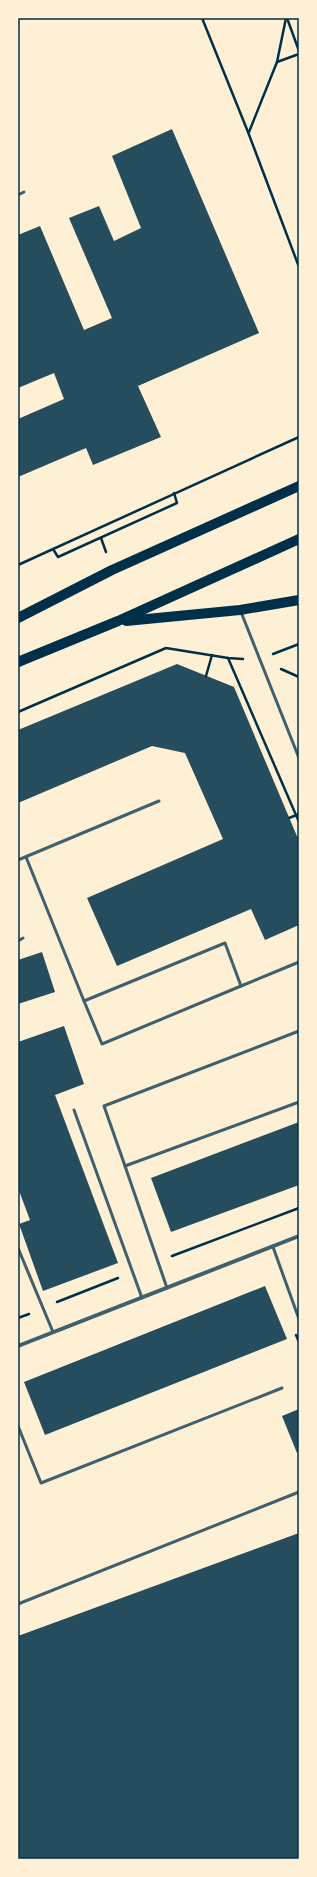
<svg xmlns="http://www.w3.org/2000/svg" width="317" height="1877" font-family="'DejaVu Sans',sans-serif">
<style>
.building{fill:#264d5e}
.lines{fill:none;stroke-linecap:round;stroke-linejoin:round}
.path{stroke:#003049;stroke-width:2.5}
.service{stroke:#3f606c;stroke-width:3}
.minor{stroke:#3f606c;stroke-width:4}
.primary{stroke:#003049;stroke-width:10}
.neatline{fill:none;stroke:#003049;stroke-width:1.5}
</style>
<rect width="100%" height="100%" fill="#fdf0d5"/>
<g class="building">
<path d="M 172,129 L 259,333 L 138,386 L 161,437 L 93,465 L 86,448 L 18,477 L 18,419 L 64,399 L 54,373 L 18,388 L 18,235 L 40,226 L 84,330 L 112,318 L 69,218 L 99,206 L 114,241 L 141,228 L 112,156 Z"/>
<path d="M 177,664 L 234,687 L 299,841 L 299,925 L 265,940 L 251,909 L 117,966 L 87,898 L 223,839 L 185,753 L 152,746 L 18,803 L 18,730 Z"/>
<path d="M 42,952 L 55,992 L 18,1004 L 18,960 Z"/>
<path d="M 64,1026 L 84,1084 L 55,1095 L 118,1263 L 43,1291 L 19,1224 L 30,1220 L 18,1188 L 18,1042 Z"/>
<path d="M 299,1122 L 299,1185 L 171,1232 L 151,1178 Z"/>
<path d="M 265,1286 L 287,1339 L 45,1435 L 24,1382 Z"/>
<path d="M 299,1409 L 299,1452 L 297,1453 L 282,1416 Z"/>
<path d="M 299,1533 L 299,1859 L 18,1859 L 18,1636 Z"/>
</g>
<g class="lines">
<g class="path">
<path d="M 202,18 L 248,132 L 299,267"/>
<path d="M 287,18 L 299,51"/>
<path d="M 277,62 L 299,54"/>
<path d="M 249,132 L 277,62 L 286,18"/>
<path d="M 101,538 L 106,552"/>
<path d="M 53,549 L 58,557 L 177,503 L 174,493"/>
<path d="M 18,565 L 299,437"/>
<path d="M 273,654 L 299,644"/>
<path d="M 228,658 L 299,822"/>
<path d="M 281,669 L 299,677"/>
<path d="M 206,676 L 212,655"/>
<path d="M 18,712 L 166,648 L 228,658 L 243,659"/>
<path d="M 289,818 L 299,814"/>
<path d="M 172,1256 L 299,1208"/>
<path d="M 57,1302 L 118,1278"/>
<path d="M 18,1318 L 29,1314"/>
<path d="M 296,1335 L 299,1342"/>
</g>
<g class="service">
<path d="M 18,195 L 24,192"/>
<path d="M 241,612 L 299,758"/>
<path d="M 26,857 L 84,1001 L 225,943 L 241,986 L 299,962"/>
<path d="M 18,860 L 159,801"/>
<path d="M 18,941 L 23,938"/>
<path d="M 84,1001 L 102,1044 L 241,986"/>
<path d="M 74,1110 L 142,1298"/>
<path d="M 125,1166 L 104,1106 L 299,1031"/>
<path d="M 273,1247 L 299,1319"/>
<path d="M 18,1248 L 53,1332"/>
<path d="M 167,1288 L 125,1166 L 299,1102"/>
<path d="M 18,1426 L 41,1483 L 282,1388"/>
<path d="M 18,1604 L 299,1492"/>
</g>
<path class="minor" d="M 18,1346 L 299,1236"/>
<g class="primary">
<path d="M 18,618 L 112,570 L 299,486"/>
<path d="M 126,621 L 240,610 L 299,600"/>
<path d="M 18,662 L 118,621 L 299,539"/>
</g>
</g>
<rect width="317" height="1877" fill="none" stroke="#fdf0d5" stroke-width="38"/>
<rect x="19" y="19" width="279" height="1839" class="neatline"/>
</svg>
